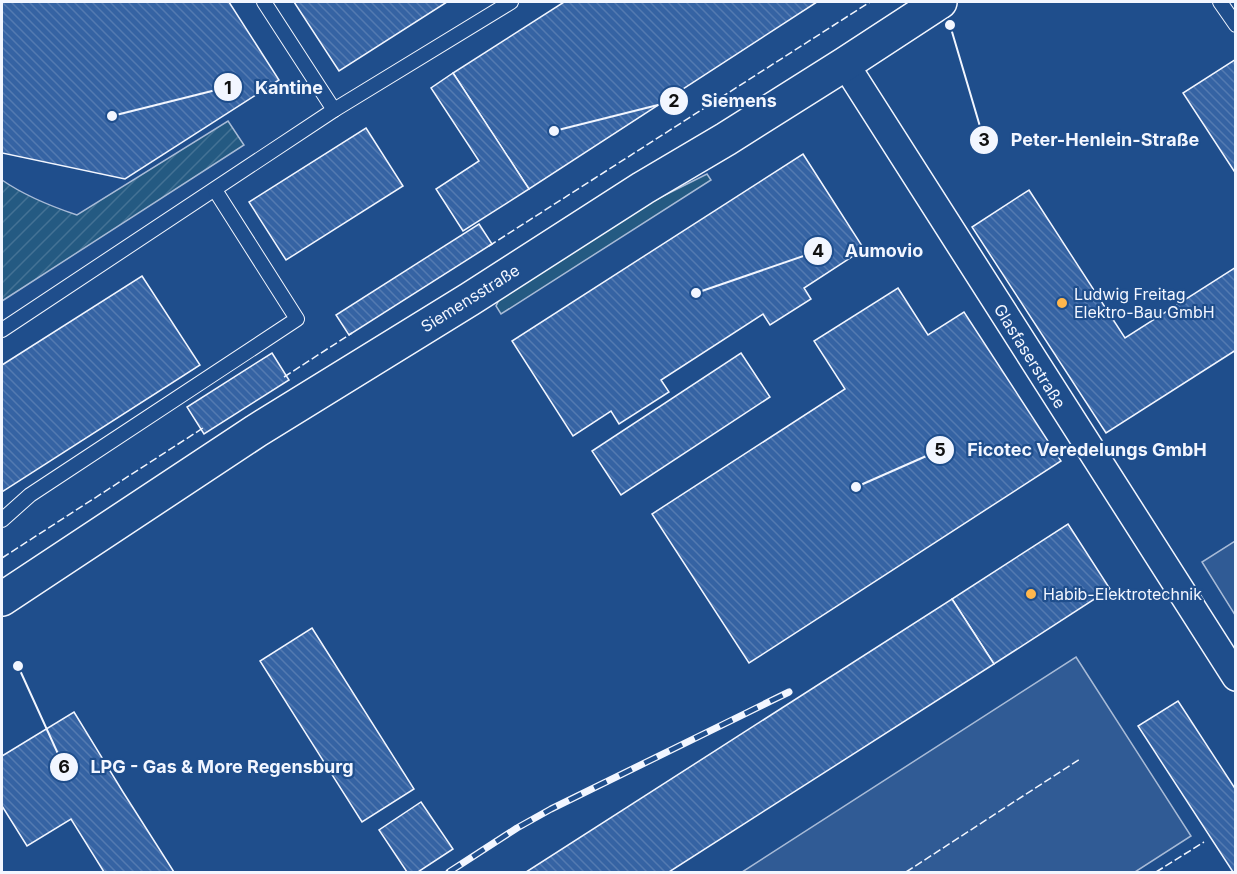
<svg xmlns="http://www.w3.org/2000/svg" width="1237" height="874" font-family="Inter,sans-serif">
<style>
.grass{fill:#245a82;stroke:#a8bbd7;stroke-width:1.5}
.garden{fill:url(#garden-furrows);stroke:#a8bbd7;stroke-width:1.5}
.parking{fill:#305b95;stroke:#a8bbd7;stroke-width:1.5}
.building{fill:url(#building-back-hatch);stroke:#f2f6ff;stroke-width:1.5}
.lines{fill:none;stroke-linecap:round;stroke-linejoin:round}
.service-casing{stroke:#f2f6ff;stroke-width:16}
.minor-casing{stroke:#f2f6ff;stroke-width:30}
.tertiary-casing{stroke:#f2f6ff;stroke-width:36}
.service{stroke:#1f4e8c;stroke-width:14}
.minor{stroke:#1f4e8c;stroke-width:27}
.tertiary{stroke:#1f4e8c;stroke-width:33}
.rail-casing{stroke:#f2f6ff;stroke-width:7}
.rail{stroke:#1f4e8c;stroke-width:4.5;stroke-dasharray:14;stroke-linecap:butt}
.fence{stroke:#f2f6ff;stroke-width:1.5;stroke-dasharray:8 3;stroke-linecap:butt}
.poi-dot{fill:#ffb74d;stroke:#1f4e8c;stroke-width:2}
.labels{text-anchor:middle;stroke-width:4.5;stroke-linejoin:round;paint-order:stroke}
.poi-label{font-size:16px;fill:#f2f6ff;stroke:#1f4e8c;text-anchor:start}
.street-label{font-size:16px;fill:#f2f6ff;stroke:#1f4e8c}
.leader{fill:none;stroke:#f2f6ff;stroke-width:2}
.callout-dot{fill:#f2f6ff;stroke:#1f4e8c;stroke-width:2}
.mark-label{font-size:18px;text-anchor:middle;font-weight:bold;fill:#111}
.callout-label{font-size:18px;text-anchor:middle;font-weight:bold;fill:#f2f6ff;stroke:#1f4e8c;stroke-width:4.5;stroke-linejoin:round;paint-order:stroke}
</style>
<defs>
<pattern id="garden-furrows" width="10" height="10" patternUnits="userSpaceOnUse" patternTransform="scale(1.5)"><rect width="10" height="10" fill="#245a82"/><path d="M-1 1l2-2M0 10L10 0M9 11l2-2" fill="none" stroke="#447295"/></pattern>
<pattern id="building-back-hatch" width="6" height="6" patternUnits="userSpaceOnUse" patternTransform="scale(1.5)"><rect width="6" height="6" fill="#3563a3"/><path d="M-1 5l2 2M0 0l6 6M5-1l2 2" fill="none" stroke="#537ab1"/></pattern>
</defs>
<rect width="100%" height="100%" fill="#1f4e8c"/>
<path class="grass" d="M 707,174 L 711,180 L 501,314 L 496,306 L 500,298 L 610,226 L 659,198 Z"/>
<path class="garden" d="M 228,121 L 244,145 L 2,301 L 2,180 C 25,196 50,206 77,215 Z"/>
<g class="parking">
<path d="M 1235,541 L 1235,615 L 1202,562 Z"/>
<path d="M 1076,657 L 1191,836 L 1135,872 L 742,872 Z"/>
</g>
<g class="building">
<path d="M 2,2 L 229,2 L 279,80 L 125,179 L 2,153 Z"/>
<path d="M 294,2 L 447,2 L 339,71 Z"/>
<path d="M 564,2 L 817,2 L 529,189 L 453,73 Z"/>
<path d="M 1236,59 L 1236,174 L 1183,93 Z"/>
<path d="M 453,73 L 529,189 L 463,231 L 436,189 L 479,161 L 431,88 Z"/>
<path d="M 366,128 L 403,186 L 286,260 L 249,202 Z"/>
<path d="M 803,154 L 864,249 L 804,288 L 811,299 L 770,325 L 763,314 L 661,380 L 669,392 L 619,424 L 611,411 L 573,436 L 512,341 Z"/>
<path d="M 1029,190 L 1125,338 L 1236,267 L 1236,350 L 1106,433 L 972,227 Z"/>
<path d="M 479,224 L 492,244 L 349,335 L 336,315 Z"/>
<path d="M 142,276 L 200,365 L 2,492 L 2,365 Z"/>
<path d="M 898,288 L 928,335 L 964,312 L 1061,461 L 749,663 L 652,514 L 845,389 L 814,341 Z"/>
<path d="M 272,353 L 289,380 L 204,434 L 187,407 Z"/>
<path d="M 741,353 L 770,397 L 621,495 L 592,451 Z"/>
<path d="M 1068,524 L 1110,589 L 994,664 L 952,599 Z"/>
<path d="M 952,599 L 994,664 L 669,872 L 526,872 Z"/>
<path d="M 312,628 L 414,789 L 362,822 L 260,661 Z"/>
<path d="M 1178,701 L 1236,790 L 1236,872 L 1233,872 L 1138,726 Z"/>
<path d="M 74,712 L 123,792 L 174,872 L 104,872 L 71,819 L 27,846 L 2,806 L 2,756 Z"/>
<path d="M 421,802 L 453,849 L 418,872 L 407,872 L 379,830 Z"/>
</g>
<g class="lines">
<defs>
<g id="service">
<path d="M 264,2 L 334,110"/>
<path d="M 1220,2 L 1236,25"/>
<path d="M 2,330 L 334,110 L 511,2"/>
<path d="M 2,520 L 30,495 L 297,319 L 215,190"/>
</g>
<path id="minor" d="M 845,64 L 1236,677"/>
<path id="tertiary" d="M 2,599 L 256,431 L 470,299 L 643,188 L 726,139 L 845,64 L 940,2"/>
</defs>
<use href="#service" class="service-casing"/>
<use href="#minor" class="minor-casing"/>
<use href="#tertiary" class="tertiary-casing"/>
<use href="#service" class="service"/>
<use href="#minor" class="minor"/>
<use href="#tertiary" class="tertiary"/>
<defs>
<path id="rail" d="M 449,872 L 517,828 L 551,809 L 789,692"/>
</defs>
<use href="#rail" class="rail-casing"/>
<use href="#rail" class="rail"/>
<g class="fence">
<path d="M 489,246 L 870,2"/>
<path d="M 284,377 L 352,333"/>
<path d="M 2,558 L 203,428"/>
<path d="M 906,872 L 1080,759"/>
<path d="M 1156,872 L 1204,842"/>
</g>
</g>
<g class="poi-dot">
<circle cx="1062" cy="303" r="6"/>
<circle cx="1031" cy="594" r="6"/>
</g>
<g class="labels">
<g class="poi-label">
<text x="1074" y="300">Ludwig Freitag<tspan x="1074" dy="18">Elektro-Bau GmbH</tspan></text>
<text x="1043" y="600">Habib-Elektrotechnik</text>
</g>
<g class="street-label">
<text transform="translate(470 298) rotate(-32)" y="6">Siemensstraße</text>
<text transform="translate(1030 356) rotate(58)" y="6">Glasfaserstraße</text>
</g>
</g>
<path class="leader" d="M112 116L228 87M554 131L674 101M950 25L984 140M696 293L818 251M856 487L940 450M18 666L64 767"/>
<g class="callout-dot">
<circle cx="112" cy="116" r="6"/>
<circle cx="554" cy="131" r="6"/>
<circle cx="950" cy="25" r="6"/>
<circle cx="696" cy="293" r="6"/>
<circle cx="856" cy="487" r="6"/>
<circle cx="18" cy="666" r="6"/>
<circle cx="228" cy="87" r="15"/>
<circle cx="674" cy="101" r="15"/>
<circle cx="984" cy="140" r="15"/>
<circle cx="818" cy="251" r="15"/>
<circle cx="940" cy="450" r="15"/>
<circle cx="64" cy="767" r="15"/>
</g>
<g class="mark-label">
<text x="228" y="94">1</text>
<text x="674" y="107">2</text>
<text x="984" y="146">3</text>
<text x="818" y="257">4</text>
<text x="940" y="456">5</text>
<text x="64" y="773">6</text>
</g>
<g class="callout-label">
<text x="289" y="94">Kantine</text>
<text x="739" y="107">Siemens</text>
<text x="1105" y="146">Peter-Henlein-Straße</text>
<text x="884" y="257">Aumovio</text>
<text x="1087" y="456">Ficotec Veredelungs GmbH</text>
<text x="222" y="773">LPG - Gas &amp; More Regensburg</text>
</g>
<rect width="1237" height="874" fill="none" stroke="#f2f6ff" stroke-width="6"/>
</svg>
